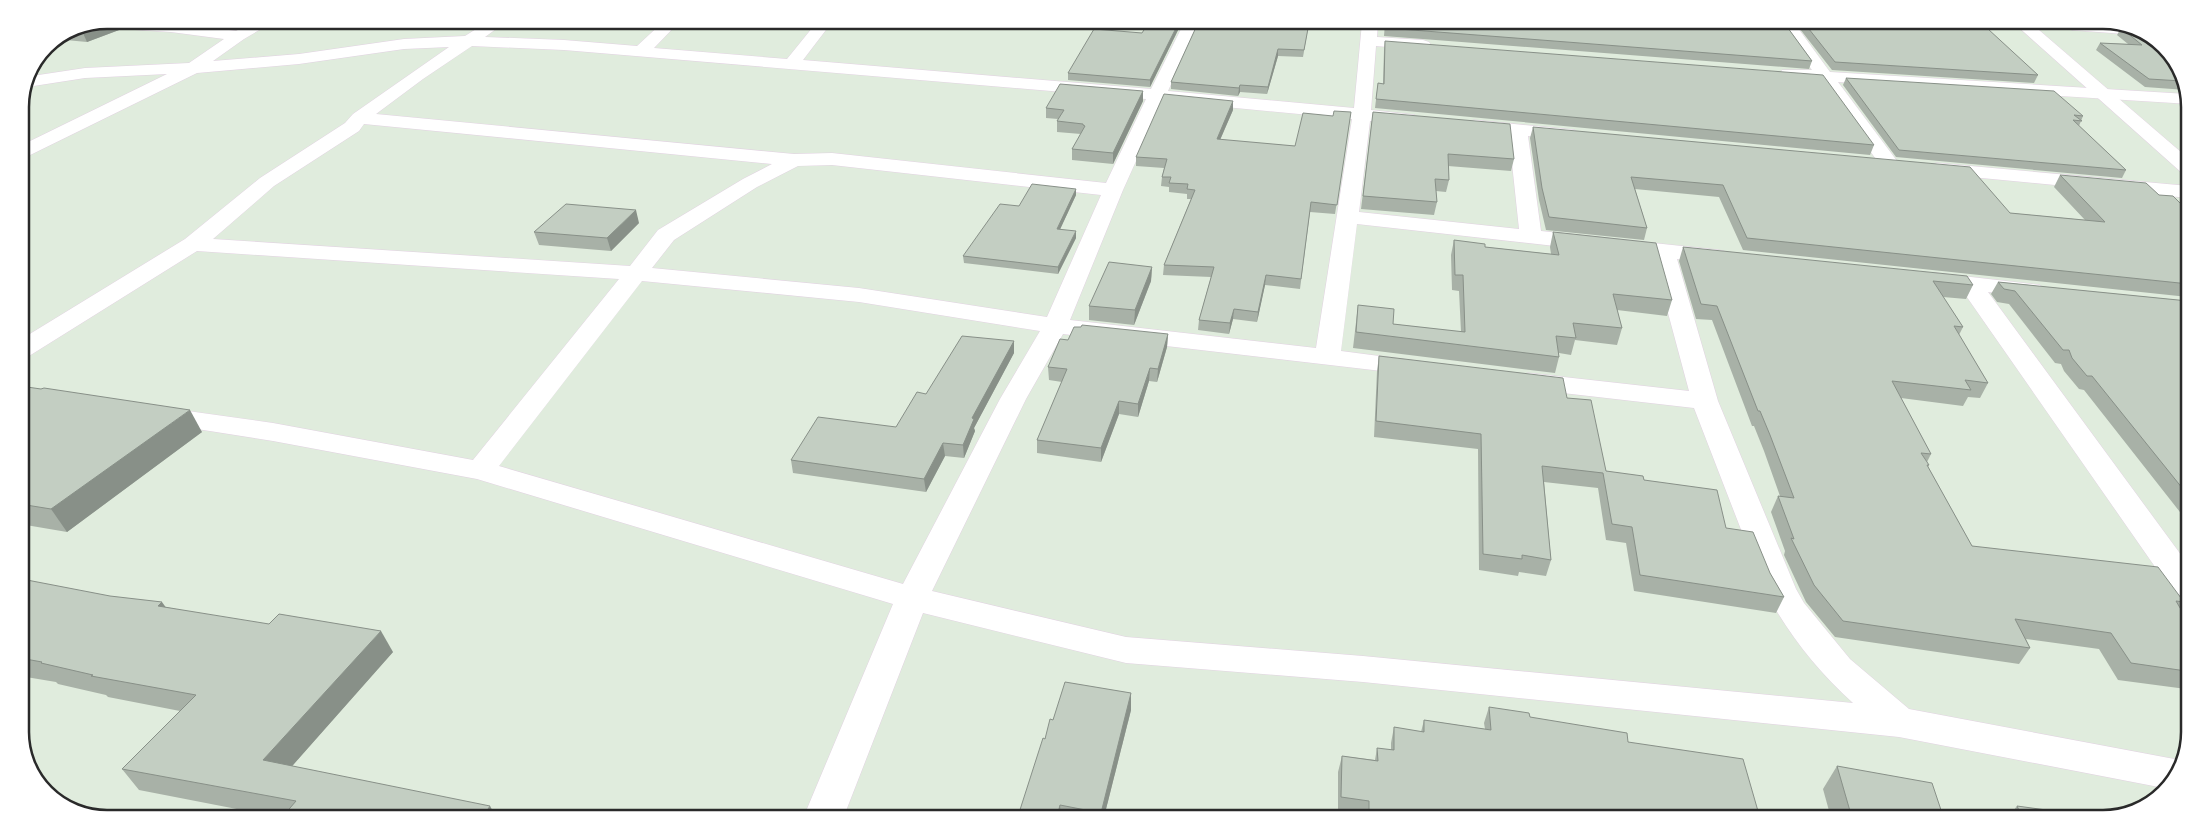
<svg xmlns="http://www.w3.org/2000/svg" width="2210" height="839" font-family="Montserrat,sans-serif">
<style>
.lines{fill:none;stroke-linecap:round;stroke-linejoin:round}
.minor-casing{stroke:#e2d2e2;stroke-width:1}
.tertiary-casing{stroke:#e2d2e2;stroke-width:1}
.minor{fill:#fff;fill-rule:evenodd}
.tertiary{fill:#fff;fill-rule:evenodd}
.wall{fill:#a8b1a7}
.shaded-wall{fill:#889088}
.building{fill:#c3cec2;stroke:#889088}
.rim{fill:none;stroke:#2a2a2a;stroke-width:2.5}
</style>
<rect width="100%" height="100%" fill="#e0ecdd"/>
<g class="lines">
<defs>
<g id="minor">
<path d="M 107,20 L 171,22 L 236,31 L 257,20 L 276,20 L 244,39 L 213,61 L 299,54 L 404,39 L 465,36 L 489,21 L 507,21 L 485,37 L 564,40 L 637,46 L 664,21 L 680,21 L 654,48 L 787,59 L 817,22 L 832,22 L 803,60 L 1151,89 L 1184,23 L 1198,23 L 1168,91 L 1354,108 L 1362,23 L 1378,23 L 1377,37 L 1423,40 L 1429,42 L 1431,45 L 1429,48 L 1423,50 L 1376,46 L 1371,110 L 1415,115 L 1418,119 L 1415,123 L 1409,125 L 1370,121 L 1359,212 L 1519,229 L 1509,135 L 1467,130 L 1465,126 L 1467,122 L 1474,120 L 1575,130 L 1577,134 L 1575,138 L 1568,140 L 1528,136 L 1541,231 L 1719,250 L 1727,252 L 1730,257 L 1727,262 L 1719,264 L 1677,259 L 1718,401 L 1796,589 L 1804,603 L 1850,659 L 1909,709 L 2185,761 L 2164,788 L 1899,737 L 1363,682 L 1126,663 L 923,613 L 844,816 L 804,816 L 893,604 L 477,479 L 273,441 L 159,423 L 149,421 L 145,415 L 149,409 L 159,407 L 273,423 L 473,460 L 619,279 L 197,251 L 29,356 L 20,359 L 20,340 L 185,239 L 260,178 L 345,123 L 353,114 L 449,47 L 404,49 L 299,64 L 197,73 L 20,160 L 20,146 L 167,74 L 85,78 L 27,87 L 32,76 L 85,68 L 189,63 L 224,39 L 171,32 L 99,27 L 92,23 ZM 472,46 L 564,50 L 1146,99 L 1106,183 L 832,153 L 794,154 L 376,114 L 423,79 ZM 1163,101 L 1352,119 L 1316,348 L 1070,320 L 1123,190 ZM 364,124 L 772,164 L 743,179 L 658,230 L 630,266 L 213,239 L 274,186 L 359,131 ZM 832,165 L 1101,195 L 1047,317 L 859,288 L 652,268 L 674,240 L 757,187 L 798,166 ZM 1357,224 L 1653,257 L 1689,391 L 1528,373 L 1519,375 L 1515,381 L 1519,387 L 1528,389 L 1694,408 L 1764,589 C 1787,632 1816,670 1853,703 L 1363,656 L 1126,637 L 932,591 L 1026,399 L 1063,334 L 1416,375 L 1425,372 L 1429,367 L 1425,362 L 1341,351 ZM 642,281 L 859,302 L 1040,331 L 1000,399 L 903,584 L 499,466 Z"/>
<path d="M 1779,24 L 1795,24 L 1830,72 L 2187,94 L 2190,104 L 1838,82 L 1900,165 L 1897,169 L 1890,171 L 1883,169 L 1820,81 L 1782,78 L 1780,74 L 1782,70 L 1812,70 Z"/>
<path d="M 2064,25 L 2131,25 L 2143,33 L 2138,35 L 2072,30 L 2067,28 Z"/>
<path d="M 1937,163 L 2189,186 L 2189,198 L 1930,173 L 1927,169 L 1930,165 Z"/>
<path d="M 1936,273 L 2040,285 L 2044,290 L 2040,295 L 2032,297 L 1988,292 L 2187,563 L 2186,597 L 2174,594 L 1962,290 L 1928,285 L 1924,280 L 1928,275 Z"/>
</g>
<path id="tertiary" d="M 2015,24 L 2032,24 L 2189,159 L 2189,175 L 2182,173 Z"/>
</defs>
<use href="#minor" class="minor-casing"/>
<use href="#tertiary" class="tertiary-casing"/>
<use href="#minor" class="minor"/>
<use href="#tertiary" class="tertiary"/>
</g>
<g class="wall">
<path d="M 114,22 L 119,30 L 87,42 L 55,39 L 74,27 Z"/>
<path d="M 1182,22 L 1150,87 L 1068,80 L 1068,73 Z"/>
<path d="M 1198,23 L 1309,23 L 1303,57 L 1278,56 L 1267,94 L 1240,92 L 1238,96 L 1171,89 L 1171,82 Z"/>
<path d="M 1385,23 L 1785,24 L 1812,61 L 1809,69 L 1384,36 Z"/>
<path d="M 1796,24 L 1965,24 L 1969,28 L 2038,75 L 2034,83 L 1832,70 Z"/>
<path d="M 2121,28 L 2172,54 L 2186,90 L 2145,87 L 2096,50 L 2100,43 L 2128,44 L 2117,35 Z"/>
<path d="M 1385,41 L 1874,145 L 1870,155 L 1375,108 L 1378,83 L 1383,84 L 1384,50 Z"/>
<path d="M 1846,78 L 2083,116 L 2079,126 L 2126,170 L 2122,178 L 1896,157 L 1843,85 Z"/>
<path d="M 1143,91 L 1143,101 L 1113,164 L 1072,160 L 1072,149 L 1081,134 L 1057,132 L 1057,121 L 1058,119 L 1046,118 L 1046,108 Z"/>
<path d="M 1233,110 L 1220,140 L 1295,146 L 1333,116 L 1351,112 L 1335,214 L 1310,212 L 1300,289 L 1265,285 L 1257,322 L 1233,319 L 1229,334 L 1198,330 L 1199,320 L 1211,277 L 1163,275 L 1164,265 L 1191,199 L 1187,199 L 1187,194 L 1169,192 L 1169,187 L 1161,186 L 1162,177 L 1164,168 L 1136,166 L 1136,157 Z"/>
<path d="M 1373,112 L 1514,159 L 1511,171 L 1448,166 L 1449,180 L 1446,192 L 1436,191 L 1437,202 L 1434,215 L 1361,209 Z"/>
<path d="M 1533,127 L 2010,213 L 2085,220 L 2054,187 L 2060,175 L 2159,195 L 2189,212 L 2188,299 L 2188,297 L 1743,250 L 1719,197 L 1635,189 L 1647,228 L 1644,240 L 1546,230 L 1539,200 L 1530,138 Z"/>
<path d="M 1076,189 L 1076,195 L 1060,229 L 1076,238 L 1058,274 L 964,263 L 963,256 L 1019,206 Z"/>
<path d="M 639,223 L 611,251 L 539,245 L 534,232 Z"/>
<path d="M 1553,232 L 1672,300 L 1667,316 L 1617,310 L 1622,328 L 1617,345 L 1575,340 L 1571,355 L 1559,353 L 1559,357 L 1555,373 L 1353,348 L 1358,305 L 1393,324 L 1461,332 L 1459,291 L 1452,290 L 1451,255 L 1454,240 L 1485,247 L 1551,254 L 1550,247 Z"/>
<path d="M 1683,247 L 1973,285 L 1966,299 L 1943,297 L 1963,327 L 1959,335 L 1988,383 L 1980,398 L 1968,397 L 1963,406 L 1901,398 L 1931,454 L 1927,462 L 1929,465 L 1928,467 L 1972,546 L 2184,602 L 2180,607 L 2186,618 L 2186,689 L 2118,680 L 2099,649 L 2026,639 L 2030,648 L 2019,664 L 1835,637 L 1806,602 L 1784,555 L 1785,551 L 1771,512 L 1778,496 L 1780,496 L 1764,451 L 1754,426 L 1752,426 L 1712,320 L 1696,319 L 1679,261 Z"/>
<path d="M 1152,267 L 1151,281 L 1134,325 L 1089,320 L 1089,306 Z"/>
<path d="M 1998,282 L 2188,301 L 2187,521 L 2084,390 L 2079,389 L 2064,371 L 2061,364 L 2055,363 L 2009,304 L 1997,302 L 1991,294 Z"/>
<path d="M 1168,334 L 1167,347 L 1157,382 L 1149,381 L 1138,417 L 1119,414 L 1101,462 L 1037,453 L 1037,440 L 1062,382 L 1049,380 L 1048,367 L 1068,340 Z"/>
<path d="M 1014,341 L 1014,353 L 974,428 L 975,431 L 964,458 L 945,456 L 926,492 L 793,473 L 791,460 L 896,427 L 926,394 Z"/>
<path d="M 1379,356 L 1567,398 L 1606,471 L 1644,480 L 1726,528 L 1770,573 L 1784,597 L 1776,613 L 1634,591 L 1626,543 L 1606,540 L 1598,488 L 1544,482 L 1551,560 L 1546,576 L 1519,572 L 1518,576 L 1479,570 L 1478,449 L 1374,437 L 1377,371 Z"/>
<path d="M 20,386 L 202,432 L 67,532 L 20,524 Z"/>
<path d="M 20,585 L 166,607 L 393,652 L 292,766 L 495,815 L 268,815 L 139,790 L 122,769 L 180,711 L 108,697 L 106,695 L 58,684 L 56,682 L 20,676 Z"/>
<path d="M 1131,693 L 1131,710 L 1104,817 L 1018,816 L 1045,739 L 1053,720 Z"/>
<path d="M 1489,707 L 1628,742 L 1760,818 L 1365,817 L 1338,813 L 1338,772 L 1342,756 L 1375,760 L 1377,748 L 1391,750 L 1391,743 L 1394,727 L 1421,732 L 1424,720 L 1485,729 L 1484,723 Z"/>
<path d="M 1837,766 L 1944,819 L 1831,818 L 1823,789 Z"/>
<path d="M 2017,806 L 2103,819 L 2007,819 Z"/>
</g>
<g class="shaded-wall">
<path d="M 114,22 L 119,30 L 87,42 L 83,33 Z"/>
<path d="M 1179,22 L 1182,22 L 1150,87 L 1150,80 Z"/>
<path d="M 1278,49 L 1278,56 L 1267,94 L 1268,87 Z"/>
<path d="M 1240,85 L 1240,92 L 1238,96 L 1239,88 Z"/>
<path d="M 1143,91 L 1143,101 L 1113,164 L 1113,153 Z"/>
<path d="M 1233,101 L 1233,110 L 1216,149 L 1217,139 Z"/>
<path d="M 1076,189 L 1076,195 L 1057,236 L 1057,229 Z"/>
<path d="M 636,210 L 639,223 L 611,251 L 607,238 Z"/>
<path d="M 1076,231 L 1076,238 L 1058,274 L 1058,267 Z"/>
<path d="M 1152,267 L 1151,281 L 1134,325 L 1135,310 Z"/>
<path d="M 1266,275 L 1265,285 L 1257,322 L 1258,312 Z"/>
<path d="M 1234,309 L 1233,319 L 1229,334 L 1230,323 Z"/>
<path d="M 1168,334 L 1167,347 L 1157,382 L 1158,369 Z"/>
<path d="M 1014,341 L 1014,353 L 974,428 L 975,431 L 964,458 L 963,445 L 972,418 Z"/>
<path d="M 1150,368 L 1149,381 L 1138,417 L 1138,404 Z"/>
<path d="M 1119,401 L 1119,414 L 1101,462 L 1101,448 Z"/>
<path d="M 190,410 L 202,432 L 67,532 L 51,509 Z"/>
<path d="M 943,443 L 945,456 L 926,492 L 924,479 Z"/>
<path d="M 162,602 L 177,623 L 158,606 Z"/>
<path d="M 381,631 L 393,652 L 278,782 L 263,760 Z"/>
<path d="M 1131,693 L 1131,710 L 1104,817 L 1101,817 L 1101,813 Z"/>
<path d="M 1060,805 L 1061,817 L 1057,817 Z"/>
<path d="M 490,806 L 495,815 L 484,815 Z"/>
</g>
<g class="building">
<path d="M 102,21 L 114,22 L 83,33 L 66,32 L 74,27 Z"/>
<path d="M 1149,22 L 1179,22 L 1150,80 L 1068,73 L 1094,29 L 1142,33 Z"/>
<path d="M 1198,23 L 1309,23 L 1304,50 L 1278,49 L 1268,87 L 1240,85 L 1239,88 L 1171,82 Z"/>
<path d="M 1386,23 L 1785,24 L 1812,61 L 1386,28 Z"/>
<path d="M 1805,24 L 1965,24 L 1969,28 L 1988,29 L 2038,75 L 1835,62 Z"/>
<path d="M 2121,28 L 2138,29 L 2172,54 L 2182,81 L 2149,79 L 2100,43 L 2142,45 Z"/>
<path d="M 1385,41 L 1823,75 L 1874,145 L 1376,99 L 1378,83 L 1384,84 Z"/>
<path d="M 1846,78 L 2054,91 L 2083,116 L 2074,115 L 2082,121 L 2073,120 L 2126,170 L 1899,150 Z"/>
<path d="M 1060,84 L 1143,91 L 1113,153 L 1072,149 L 1085,126 L 1083,125 L 1083,124 L 1057,121 L 1064,110 L 1046,108 Z"/>
<path d="M 1164,94 L 1233,101 L 1217,139 L 1295,146 L 1303,113 L 1333,116 L 1334,111 L 1351,112 L 1337,205 L 1311,202 L 1301,279 L 1266,275 L 1258,312 L 1234,309 L 1230,323 L 1199,320 L 1214,267 L 1164,265 L 1195,190 L 1187,189 L 1188,184 L 1169,183 L 1171,177 L 1162,177 L 1167,159 L 1136,157 Z"/>
<path d="M 1373,112 L 1510,124 L 1514,159 L 1448,154 L 1449,180 L 1435,179 L 1437,202 L 1363,196 Z"/>
<path d="M 1533,127 L 1970,167 L 2010,213 L 2105,222 L 2060,175 L 2146,183 L 2159,195 L 2173,196 L 2189,212 L 2189,284 L 1747,238 L 1723,185 L 1631,177 L 1647,228 L 1549,217 L 1542,188 Z"/>
<path d="M 1032,184 L 1076,189 L 1057,229 L 1076,231 L 1058,267 L 963,256 L 1000,204 L 1019,206 Z"/>
<path d="M 566,204 L 636,210 L 607,238 L 534,232 Z"/>
<path d="M 1553,232 L 1656,243 L 1672,300 L 1613,294 L 1622,328 L 1573,323 L 1576,338 L 1556,336 L 1559,357 L 1356,332 L 1358,305 L 1394,309 L 1393,324 L 1465,332 L 1463,275 L 1455,275 L 1454,240 L 1485,244 L 1485,247 L 1559,255 Z"/>
<path d="M 1683,247 L 1967,276 L 1973,285 L 1933,281 L 1963,327 L 1954,326 L 1988,383 L 1965,380 L 1971,390 L 1892,381 L 1931,454 L 1921,453 L 1929,465 L 1927,465 L 1972,546 L 2158,567 L 2184,602 L 2176,601 L 2186,618 L 2186,671 L 2131,663 L 2111,633 L 2015,619 L 2030,648 L 1843,621 L 1814,585 L 1791,538 L 1794,539 L 1778,496 L 1794,498 L 1770,435 L 1760,411 L 1758,411 L 1717,306 L 1701,304 Z"/>
<path d="M 1109,262 L 1152,267 L 1135,310 L 1089,306 Z"/>
<path d="M 1998,282 L 2188,301 L 2187,494 L 2092,376 L 2087,376 L 2072,358 L 2069,350 L 2063,350 L 2015,291 L 2004,289 Z"/>
<path d="M 1082,325 L 1168,334 L 1158,369 L 1150,368 L 1138,404 L 1119,401 L 1101,448 L 1037,440 L 1067,369 L 1048,367 L 1060,339 L 1068,340 L 1074,327 L 1081,327 Z"/>
<path d="M 962,336 L 1014,341 L 972,418 L 974,419 L 963,445 L 943,443 L 924,479 L 791,460 L 818,417 L 896,427 L 917,392 L 926,394 Z"/>
<path d="M 1379,356 L 1563,378 L 1567,398 L 1591,400 L 1606,471 L 1643,476 L 1644,480 L 1717,490 L 1726,528 L 1753,532 L 1770,573 L 1784,597 L 1640,575 L 1632,527 L 1612,524 L 1603,473 L 1542,466 L 1551,560 L 1522,555 L 1522,559 L 1483,554 L 1481,434 L 1376,421 Z"/>
<path d="M 20,386 L 41,389 L 44,388 L 190,410 L 51,509 L 20,504 Z"/>
<path d="M 27,580 L 110,596 L 162,602 L 158,606 L 269,624 L 279,614 L 381,631 L 263,760 L 490,806 L 484,815 L 284,815 L 296,801 L 122,769 L 196,695 L 91,676 L 93,675 L 41,663 L 42,662 L 20,658 L 20,585 Z"/>
<path d="M 1065,682 L 1131,693 L 1101,813 L 1060,805 L 1057,817 L 1018,816 L 1043,738 L 1045,739 L 1050,719 L 1053,720 Z"/>
<path d="M 1489,707 L 1529,713 L 1530,717 L 1627,733 L 1628,742 L 1743,759 L 1760,818 L 1369,817 L 1369,801 L 1341,797 L 1342,756 L 1378,761 L 1377,748 L 1394,750 L 1394,727 L 1424,732 L 1424,720 L 1491,730 Z"/>
<path d="M 1837,766 L 1932,783 L 1944,819 L 1852,818 Z"/>
<path d="M 2017,806 L 2105,818 L 2023,819 Z"/>
</g>
<path d="M0 0H2210V839H0ZM107 29H2103A78 78 0 0 1 2181 107V732A78 78 0 0 1 2103 810H107A78 78 0 0 1 29 732V107A78 78 0 0 1 107 29Z" fill="#fff" fill-rule="evenodd"/>
<path class="rim" d="M107 29H2103A78 78 0 0 1 2181 107V732A78 78 0 0 1 2103 810H107A78 78 0 0 1 29 732V107A78 78 0 0 1 107 29Z"/>
</svg>
